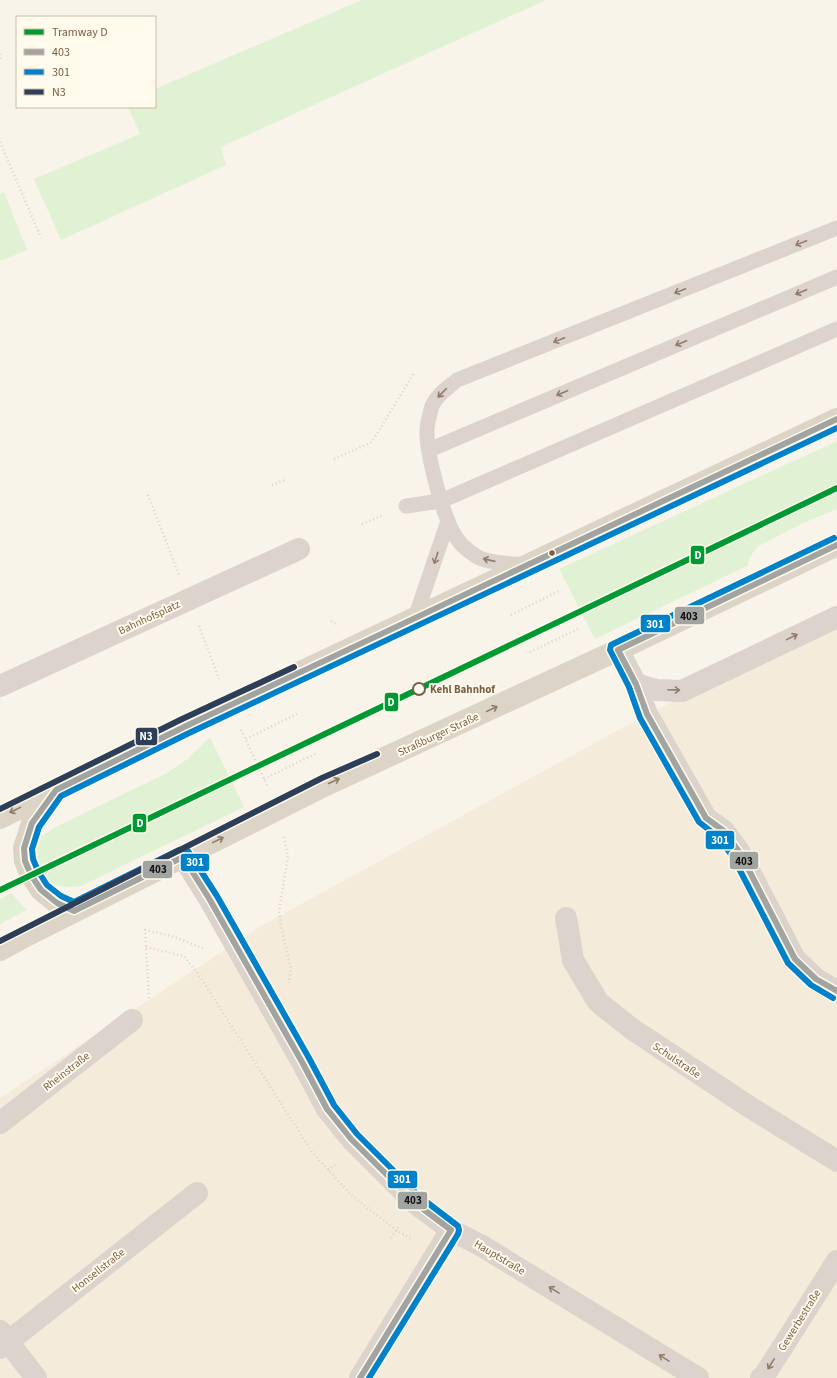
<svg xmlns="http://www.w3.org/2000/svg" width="837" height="1378" font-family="'Source Sans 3',sans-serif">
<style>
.residential{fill:#f4ebda}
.green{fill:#e1f1d3}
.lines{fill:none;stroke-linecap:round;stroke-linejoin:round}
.path{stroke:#dcd4cc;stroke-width:2.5;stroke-dasharray:1 3;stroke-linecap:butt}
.lane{stroke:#dcd3cc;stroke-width:15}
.street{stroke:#dcd3cc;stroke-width:22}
.primary{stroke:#dcd4c7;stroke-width:22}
.bus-1-casing{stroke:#fffaec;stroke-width:9}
.bus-2-casing{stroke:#fffaec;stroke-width:9}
.bus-3-casing{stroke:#fffaec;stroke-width:9}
.bus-1{stroke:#a2a4a1;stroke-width:6}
.bus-2{stroke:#0081c9;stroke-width:6}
.bus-3{stroke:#2d3e58;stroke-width:6}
.tram-1-casing{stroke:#fffaec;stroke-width:9}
.tram-1{stroke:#093;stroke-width:6}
.oneway{stroke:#927c68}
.oneway2{stroke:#927c67}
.bus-dot{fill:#7a5f47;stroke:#fffaec;stroke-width:1.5}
.stop-dot{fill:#fffaec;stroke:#7a5f47;stroke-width:2}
.labels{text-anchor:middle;stroke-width:4;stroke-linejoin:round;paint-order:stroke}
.street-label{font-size:11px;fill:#7a5f47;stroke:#fffaec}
.stop-label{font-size:11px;font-weight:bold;fill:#7a5f47;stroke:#fffaec;text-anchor:start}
.line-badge{stroke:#fffaec;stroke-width:1.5}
.badge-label{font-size:11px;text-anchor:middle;font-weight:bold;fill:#fff}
.pale-badge-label{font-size:11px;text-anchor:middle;font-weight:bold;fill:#111}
</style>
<rect width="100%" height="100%" fill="#f8f4ea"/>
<path class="residential" d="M 837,624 L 837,1378 L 0,1378 L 0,1098 L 261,926 L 653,711 Z"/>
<g class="green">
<path d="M 362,0 L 546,0 L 221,147 L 226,165 L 61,240 L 34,179 L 140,134 L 128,107 L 155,107 L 155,89 Z"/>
<path d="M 4,192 L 27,250 L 0,261 L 0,194 Z"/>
<path d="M 837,441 L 837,509 L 801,524 L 757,547 L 750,557 L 747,566 L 595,639 L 559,569 Z"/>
<path d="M 210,737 L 244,807 L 81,886 C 57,890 39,882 38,856 C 37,850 38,843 41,838 C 44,834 51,830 56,827 L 167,773 L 185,761 Z"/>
<path d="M 11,893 L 27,910 L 0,924 L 0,899 Z"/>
</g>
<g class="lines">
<g class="path">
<path d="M 0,54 L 0,59"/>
<path d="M 0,142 L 41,238"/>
<path d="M 334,459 L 372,442 L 414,373"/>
<path d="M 272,485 L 285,480"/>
<path d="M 148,495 L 179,575"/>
<path d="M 362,524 L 384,515"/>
<path d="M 511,615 L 561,590"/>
<path d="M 331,621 L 336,624"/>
<path d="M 199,626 L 219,679"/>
<path d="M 530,652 L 580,628"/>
<path d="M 241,730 L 267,785"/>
<path d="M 246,739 L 297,714"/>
<path d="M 264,779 L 317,753"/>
<path d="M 284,837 L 288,856 L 279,911 L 282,931 L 291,969 L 289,983"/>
<path d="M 146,947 L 184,956 L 199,975 L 312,1152 L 351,1195 L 396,1230 L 413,1240"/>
<path d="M 149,998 L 145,930 L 172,936 L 205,949"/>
<path d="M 328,1170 L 337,1163"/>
<path d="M 391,1238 L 400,1225"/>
</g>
<g class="lane">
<path d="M 429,450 L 837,277"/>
<path d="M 406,506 L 441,501 L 837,329"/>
<path d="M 526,565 C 514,564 485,563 476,556 C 470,552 462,546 458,540 C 444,523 426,452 427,430 C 427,423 430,413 432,406 C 437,394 448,388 457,380 L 837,228"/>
<path d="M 415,618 L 448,521"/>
</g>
<g class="street">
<path d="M 618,650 L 636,684 L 647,714 L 706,818 L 724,831 L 740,853 L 795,959 L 816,979 L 837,991"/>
<path d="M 636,684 L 656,690 L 682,691 L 837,617"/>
<path d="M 0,686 L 299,549"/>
<path d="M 183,857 L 210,900 L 302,1062 L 327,1109 L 351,1139 L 415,1203 L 451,1230 L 482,1246 L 698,1378"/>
<path d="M 566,918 L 573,960 L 598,1002 L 632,1029 L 748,1106 L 837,1161"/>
<path d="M 0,1123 L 132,1020"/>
<path d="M 0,1331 L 36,1378"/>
<path d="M 0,1348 L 197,1193"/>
<path d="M 360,1378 L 451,1230"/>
<path d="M 761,1378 L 764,1376 L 837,1261"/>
</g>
<g class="primary">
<path d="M 53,795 L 32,823 L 24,848 L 25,861 L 31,875 L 41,890 L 57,903 L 74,911"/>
<path d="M 0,818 L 184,727 L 837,419"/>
<path d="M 0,950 L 22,938 L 326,785 L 618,650 L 837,545"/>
</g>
<defs>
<g id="bus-1">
<path d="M 837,545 L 618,650 L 636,684 L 647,714 L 706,818 L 724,831 L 740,853 L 795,959 L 816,979 L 837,991"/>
<path d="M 360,1378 L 451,1230 L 415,1203 L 351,1139 L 327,1109 L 302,1062 L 210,900 L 183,857 L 74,911 L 57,903 L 41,890 L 31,875 L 25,861 L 24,848 L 32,823 L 56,790 L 184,727 L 837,419"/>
</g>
<g id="bus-2">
<path d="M 833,998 L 811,985 L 788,963 L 733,857 L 718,837 L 699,822 L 640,718 L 629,687 L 610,650 L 611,645 L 615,643 L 834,538"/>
<path d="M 369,1378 L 458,1234 L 459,1230 L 458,1226 L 420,1197 L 357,1134 L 334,1105 L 309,1058 L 217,896 L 188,851 L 184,849 L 179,850 L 74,902 L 61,896 L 47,885 L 38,871 L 33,859 L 32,849 L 39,827 L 61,796 L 187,734 L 837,428"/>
</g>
<g id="bus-3">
<path d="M 0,809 L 180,720 L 294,667"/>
<path d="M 0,941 L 322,778 L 377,754"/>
</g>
</defs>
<use href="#bus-1" class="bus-1-casing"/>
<use href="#bus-2" class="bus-2-casing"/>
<use href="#bus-3" class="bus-3-casing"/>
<use href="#bus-1" class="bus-1"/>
<use href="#bus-2" class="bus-2"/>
<use href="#bus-3" class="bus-3"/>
<defs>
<path id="tram-1" d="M 0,890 L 837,488"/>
</defs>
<use href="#tram-1" class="tram-1-casing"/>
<use href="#tram-1" class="tram-1"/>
</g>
<defs><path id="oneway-shaft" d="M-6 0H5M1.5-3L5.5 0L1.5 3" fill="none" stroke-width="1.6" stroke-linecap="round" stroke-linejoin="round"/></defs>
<g class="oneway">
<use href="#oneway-shaft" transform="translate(801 243) rotate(158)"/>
<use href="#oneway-shaft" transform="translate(680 291) rotate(158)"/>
<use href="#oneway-shaft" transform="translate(801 292) rotate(157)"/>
<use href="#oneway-shaft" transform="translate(559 340) rotate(158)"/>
<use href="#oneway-shaft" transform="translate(681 343) rotate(157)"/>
<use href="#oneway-shaft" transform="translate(442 393) rotate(134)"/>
<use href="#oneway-shaft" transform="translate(562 393) rotate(157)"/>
<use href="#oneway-shaft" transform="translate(436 558) rotate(108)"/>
<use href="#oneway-shaft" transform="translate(489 560) rotate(-167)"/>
<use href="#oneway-shaft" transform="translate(792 637) rotate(-26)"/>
<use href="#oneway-shaft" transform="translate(674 690) rotate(2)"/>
<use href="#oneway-shaft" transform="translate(554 1290) rotate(-148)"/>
<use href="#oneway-shaft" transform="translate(664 1358) rotate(-148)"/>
<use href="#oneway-shaft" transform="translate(771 1364) rotate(122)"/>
</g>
<g class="oneway2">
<use href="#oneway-shaft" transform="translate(492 709) rotate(-25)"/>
<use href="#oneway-shaft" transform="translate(334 781) rotate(-24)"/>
<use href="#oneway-shaft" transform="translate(15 810) rotate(154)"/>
<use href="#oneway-shaft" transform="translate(218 840) rotate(-26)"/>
</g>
<circle class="bus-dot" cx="552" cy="553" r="3.5"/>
<circle class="stop-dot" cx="419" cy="689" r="6"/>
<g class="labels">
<g class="street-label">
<text transform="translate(149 617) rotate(-25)" y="4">Bahnhofsplatz</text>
<text transform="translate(438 734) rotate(-25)" y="4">Straßburger Straße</text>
<text transform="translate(677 1060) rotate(34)" y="4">Schulstraße</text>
<text transform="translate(66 1071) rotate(-38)" y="4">Rheinstraße</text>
<text transform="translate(500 1257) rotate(31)" y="4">Hauptstraße</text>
<text transform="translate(98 1270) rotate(-38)" y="4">Honsellstraße</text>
<text transform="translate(799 1320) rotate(-58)" y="4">Gewerbestraße</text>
</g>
<g class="stop-label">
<text x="430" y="693">Kehl Bahnhof</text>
</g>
</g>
<g class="line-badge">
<rect x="690" y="545" width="15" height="20" rx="4" fill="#093"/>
<rect x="674" y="606" width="31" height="19" rx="4" fill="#a2a4a1"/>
<rect x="640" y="614" width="31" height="19" rx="4" fill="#0081c9"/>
<rect x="384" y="692" width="15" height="20" rx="4" fill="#093"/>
<rect x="135" y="727" width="23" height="19" rx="4" fill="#2d3e58"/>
<rect x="132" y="813" width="15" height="20" rx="4" fill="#093"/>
<rect x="705" y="830" width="30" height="20" rx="4" fill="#0081c9"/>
<rect x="729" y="851" width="30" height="19" rx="4" fill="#a2a4a1"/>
<rect x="180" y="853" width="30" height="19" rx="4" fill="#0081c9"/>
<rect x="142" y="860" width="31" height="19" rx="4" fill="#a2a4a1"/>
<rect x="387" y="1170" width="31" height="19" rx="4" fill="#0081c9"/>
<rect x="397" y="1191" width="31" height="19" rx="4" fill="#a2a4a1"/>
</g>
<g class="badge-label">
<text x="698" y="559">D</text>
<text x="655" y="628">301</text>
<text x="391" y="706">D</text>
<text x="146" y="740">N3</text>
<text x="140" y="827">D</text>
<text x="720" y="844">301</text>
<text x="195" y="866">301</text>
<text x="402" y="1183">301</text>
</g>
<g class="pale-badge-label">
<text x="689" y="620">403</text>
<text x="744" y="865">403</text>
<text x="158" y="873">403</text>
<text x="413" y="1204">403</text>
</g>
<rect x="16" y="16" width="140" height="92" fill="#fffaec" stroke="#cabcaa"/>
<rect x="24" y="29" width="20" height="6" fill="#009933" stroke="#cabcaa"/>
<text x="52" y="36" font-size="12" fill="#7a5f47">Tramway D</text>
<rect x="24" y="49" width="20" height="6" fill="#a2a4a1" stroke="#cabcaa"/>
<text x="52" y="56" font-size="12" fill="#7a5f47">403</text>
<rect x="24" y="69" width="20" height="6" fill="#0081c9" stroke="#cabcaa"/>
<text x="52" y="76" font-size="12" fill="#7a5f47">301</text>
<rect x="24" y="89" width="20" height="6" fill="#2d3e58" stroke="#cabcaa"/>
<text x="52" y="96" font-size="12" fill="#7a5f47">N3</text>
</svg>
